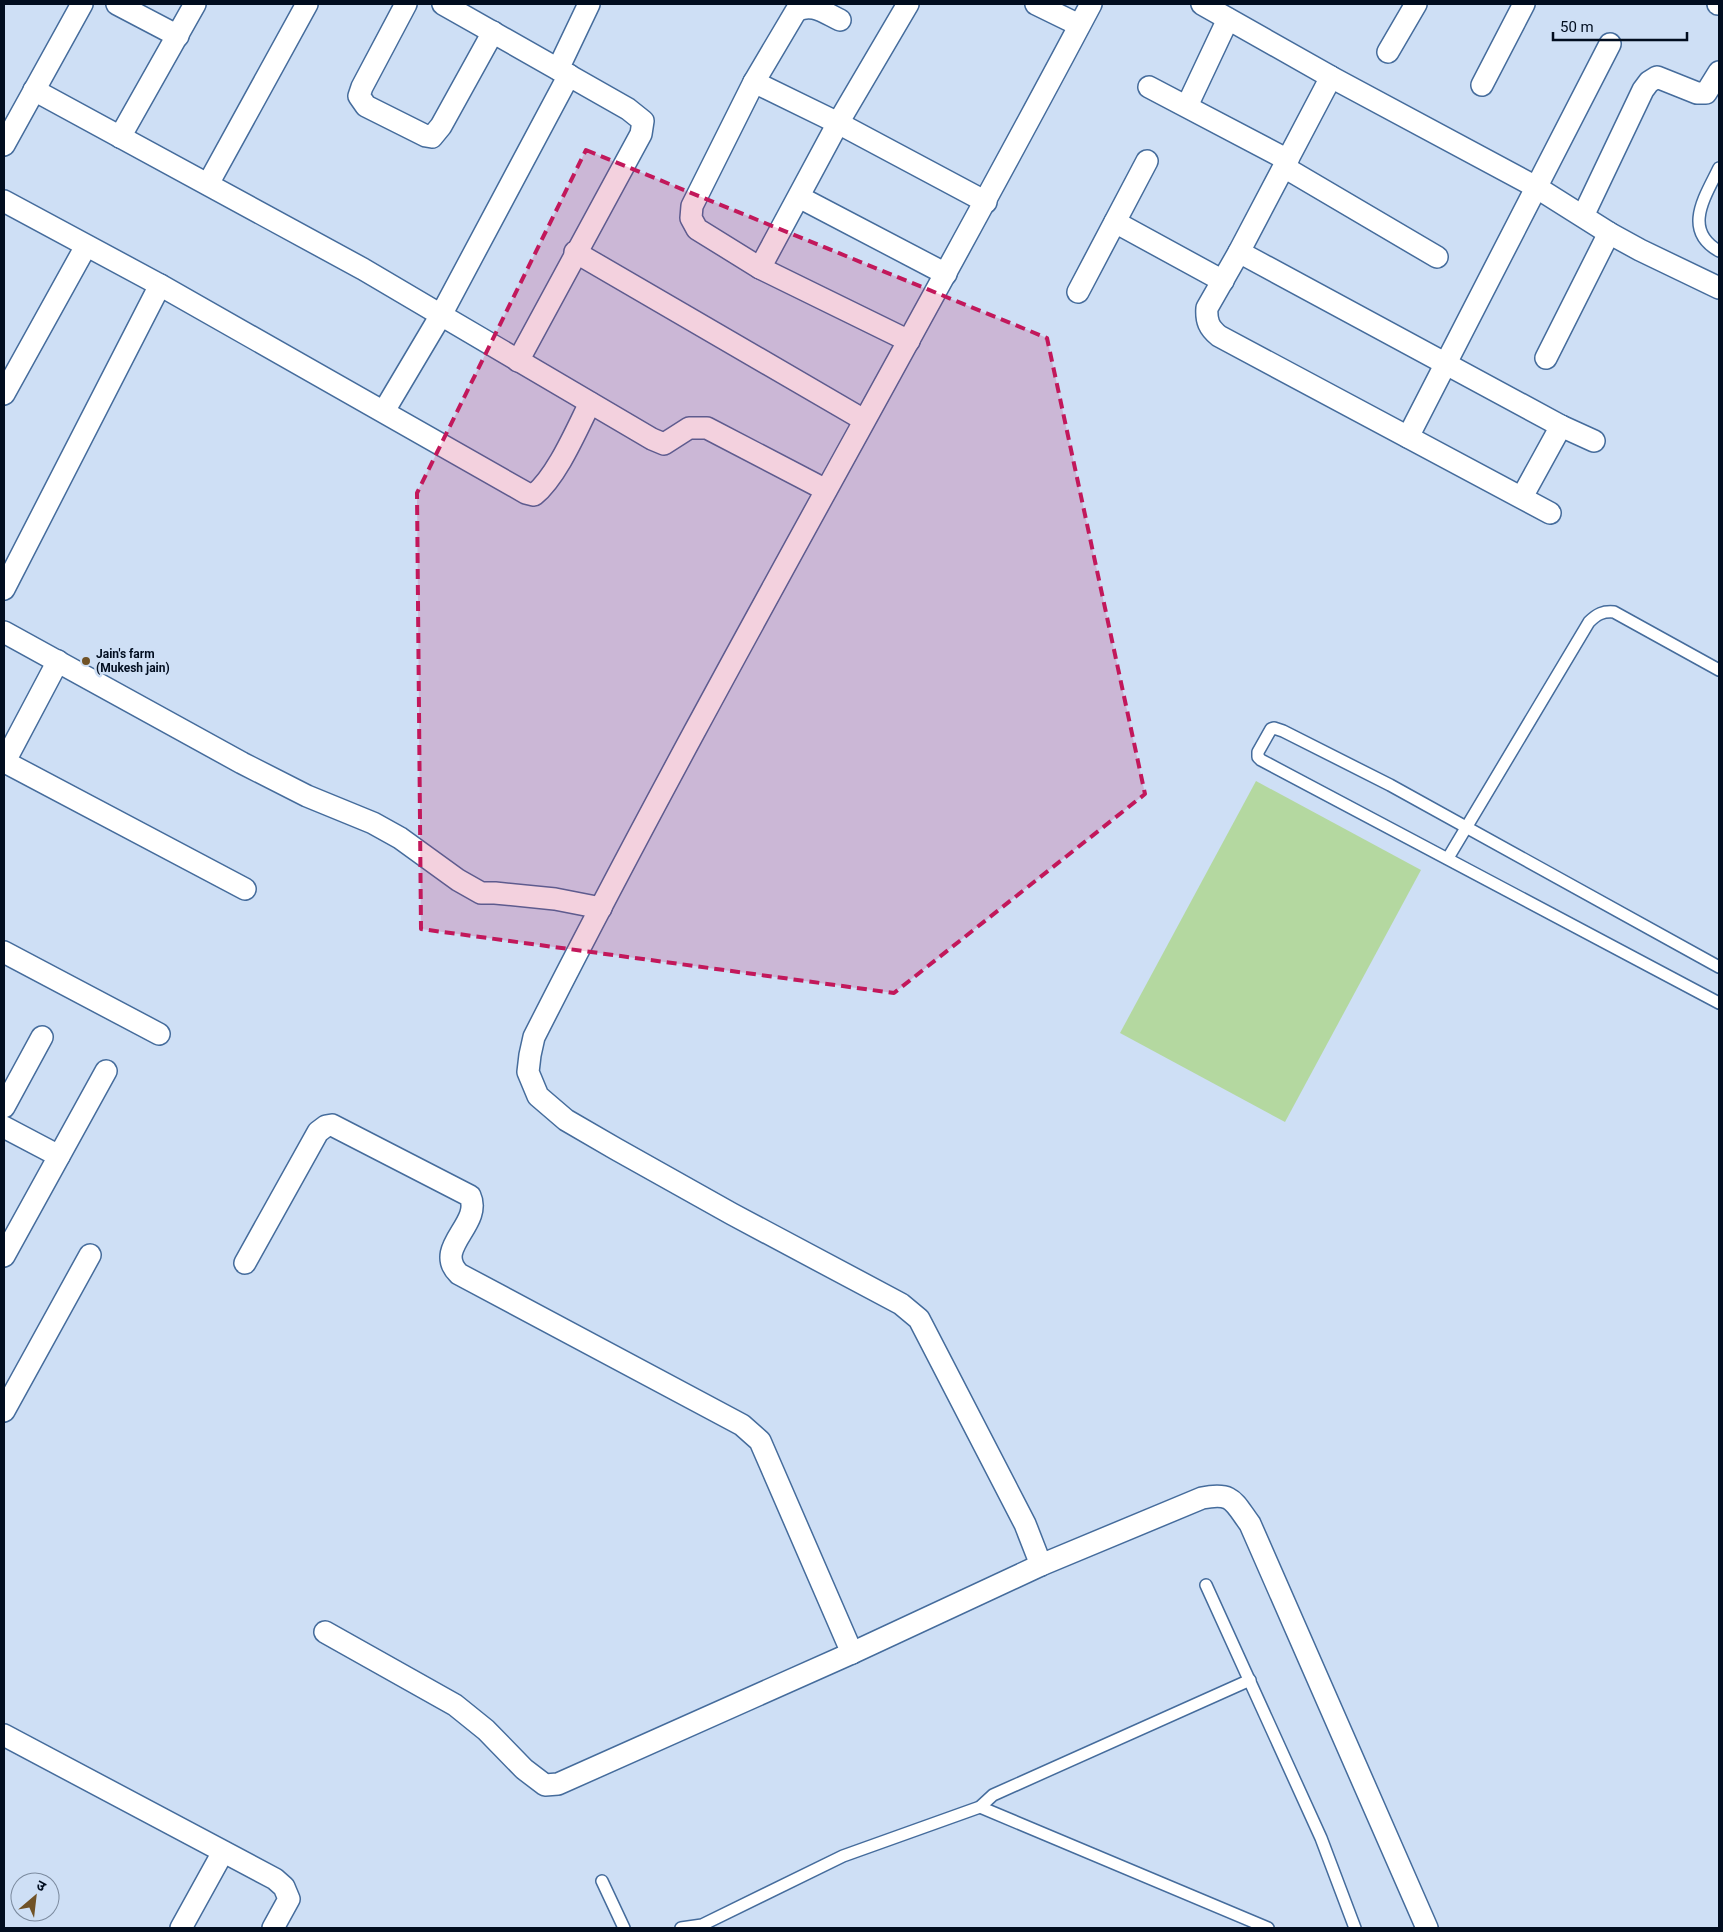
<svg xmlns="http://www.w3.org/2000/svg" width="1723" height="1932" font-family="Roboto,'Noto Sans Devanagari',sans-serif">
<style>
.pitch{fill:#b4d8a0}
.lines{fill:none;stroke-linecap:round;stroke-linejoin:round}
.service-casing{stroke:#456c9c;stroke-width:14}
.minor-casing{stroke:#456c9c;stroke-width:24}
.service{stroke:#fff;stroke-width:11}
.minor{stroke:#fff;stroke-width:21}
.marked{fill:#c2185b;fill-opacity:0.2;stroke:#c2185b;stroke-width:4;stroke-dasharray:10 6;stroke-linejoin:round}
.poi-dot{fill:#705226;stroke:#cedff5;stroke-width:2}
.labels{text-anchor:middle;stroke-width:5;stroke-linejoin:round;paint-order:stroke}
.poi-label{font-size:12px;font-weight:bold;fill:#010d1f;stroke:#cedff5;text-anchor:start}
</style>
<rect width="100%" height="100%" fill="#cedff5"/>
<path class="pitch" d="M 1256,781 L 1421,870 L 1285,1122 L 1120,1033 Z"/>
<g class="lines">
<defs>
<g id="service">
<path d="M 1719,168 C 1705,197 1682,230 1719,251"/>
<path d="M 1448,858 L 1589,622 C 1597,614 1603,611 1614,612 L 1719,670"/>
<path d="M 1719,967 L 1390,785 L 1283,731 L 1274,728 L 1271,729 L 1258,752 L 1258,757 L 1261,760 L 1719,1003"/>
<path d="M 1206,1585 L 1321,1838 L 1355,1928"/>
<path d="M 980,1807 L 1268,1928"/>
<path d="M 602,1881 L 624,1928"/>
<path d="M 681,1928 L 702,1925 L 843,1856 L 980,1807 L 993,1795 L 1250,1680"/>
</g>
<g id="minor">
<path d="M 117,4 L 178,36"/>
<path d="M 406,4 L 362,87 L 359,96 L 366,106 L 426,136 L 432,137 L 441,126 L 493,32"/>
<path d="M 443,4 L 628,109 L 643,121 L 641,134 L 518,361"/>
<path d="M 1036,4 L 1079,25"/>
<path d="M 1202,4 L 1331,77 L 1536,187 L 1609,233 L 1640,250 L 1719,288"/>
<path d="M 1718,4 L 1719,4"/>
<path d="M 840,20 C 825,13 812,2 796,11 L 754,82 L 692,206 L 691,218 L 697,229 L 760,268 L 909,341"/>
<path d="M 1388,52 L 1416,4"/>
<path d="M 558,69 L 589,4"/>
<path d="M 1331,77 L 1239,252 L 1207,308 C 1206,321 1209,328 1219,336 L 1550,513"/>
<path d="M 754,82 L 838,123 L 986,202"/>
<path d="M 1482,85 L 1524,4"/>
<path d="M 1149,87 L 1288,160"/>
<path d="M 34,90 L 363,269 L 441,315 L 569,75"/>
<path d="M 1187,106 L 1228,19"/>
<path d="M 120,137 L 195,4"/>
<path d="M 4,145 L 82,4"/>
<path d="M 1284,167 L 1437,257"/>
<path d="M 208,184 L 307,4"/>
<path d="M 799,197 L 946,274"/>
<path d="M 4,201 L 160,285 L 526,493 L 534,495 C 557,476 576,431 590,403"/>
<path d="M 1583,216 L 1643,90 L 1649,82 L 1657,77 L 1697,93 L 1706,93 L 1719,72"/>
<path d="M 1115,222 L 1223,281"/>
<path d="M 575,252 L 864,420"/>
<path d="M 1239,252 L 1561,426 L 1594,441"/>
<path d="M 760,268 L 838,123 L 908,4"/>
<path d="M 1078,292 L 1147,161"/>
<path d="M 1546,358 L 1609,233"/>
<path d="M 4,394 L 86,246"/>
<path d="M 384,411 L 441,315 L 652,439 L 664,444 L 689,428 L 707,428 L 826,490"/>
<path d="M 1408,437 L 1610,44"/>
<path d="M 1522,497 L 1561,426"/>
<path d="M 4,589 L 160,285"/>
<path d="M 4,632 L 242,763 L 307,796 L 373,823 L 400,838 L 458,880 L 481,893 L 495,893 L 555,899 L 601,908"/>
<path d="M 5,762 L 245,889"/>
<path d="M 4,763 L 58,661"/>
<path d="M 4,952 L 159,1034"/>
<path d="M 4,1107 L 42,1037"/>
<path d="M 4,1127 L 59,1156"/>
<path d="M 4,1256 L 106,1071"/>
<path d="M 245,1263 L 318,1132 L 326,1126 L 332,1125 L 470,1196 C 483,1224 432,1248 459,1274 L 742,1425 L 760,1441 L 852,1653"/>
<path d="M 4,1411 L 90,1255"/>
<path d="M 1041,1565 L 1025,1524 L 919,1319 L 901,1304 L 732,1214 L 616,1149 L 566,1120 L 538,1096 L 528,1072 L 530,1055 L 534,1037 C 711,688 908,350 1091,4"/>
<path d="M 325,1632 L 455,1705 L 486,1730 L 524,1769 L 545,1785 L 558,1784 L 852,1653 L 1041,1565 L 1202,1498 C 1233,1492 1233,1501 1250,1524 L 1427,1928"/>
<path d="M 4,1735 L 275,1879 L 284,1887 L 289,1899 L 273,1928"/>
<path d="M 181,1928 L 223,1852"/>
</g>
</defs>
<use href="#service" class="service-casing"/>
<use href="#minor" class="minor-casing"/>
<use href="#service" class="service"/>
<use href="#minor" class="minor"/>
</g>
<path class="marked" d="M 586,150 L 1047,338 L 1145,794 L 894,993 L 421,929 L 417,493 Z"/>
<circle class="poi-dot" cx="86" cy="661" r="5"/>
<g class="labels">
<g class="poi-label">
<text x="96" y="658">Jain's farm<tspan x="96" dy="14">(Mukesh jain)</tspan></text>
</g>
</g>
<rect width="1723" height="1932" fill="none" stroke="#010d1f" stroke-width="10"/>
<g transform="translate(35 1897) rotate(28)"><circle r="24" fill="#cedff5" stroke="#7c8b9f"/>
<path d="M0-4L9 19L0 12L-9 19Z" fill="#705226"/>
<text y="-8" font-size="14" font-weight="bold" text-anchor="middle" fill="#010d1f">उ</text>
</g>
<path d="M1553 32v8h134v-8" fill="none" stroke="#010d1f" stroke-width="2.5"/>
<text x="1560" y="32" font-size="15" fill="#010d1f" stroke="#cedff5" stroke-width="4" paint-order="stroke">50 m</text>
</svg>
